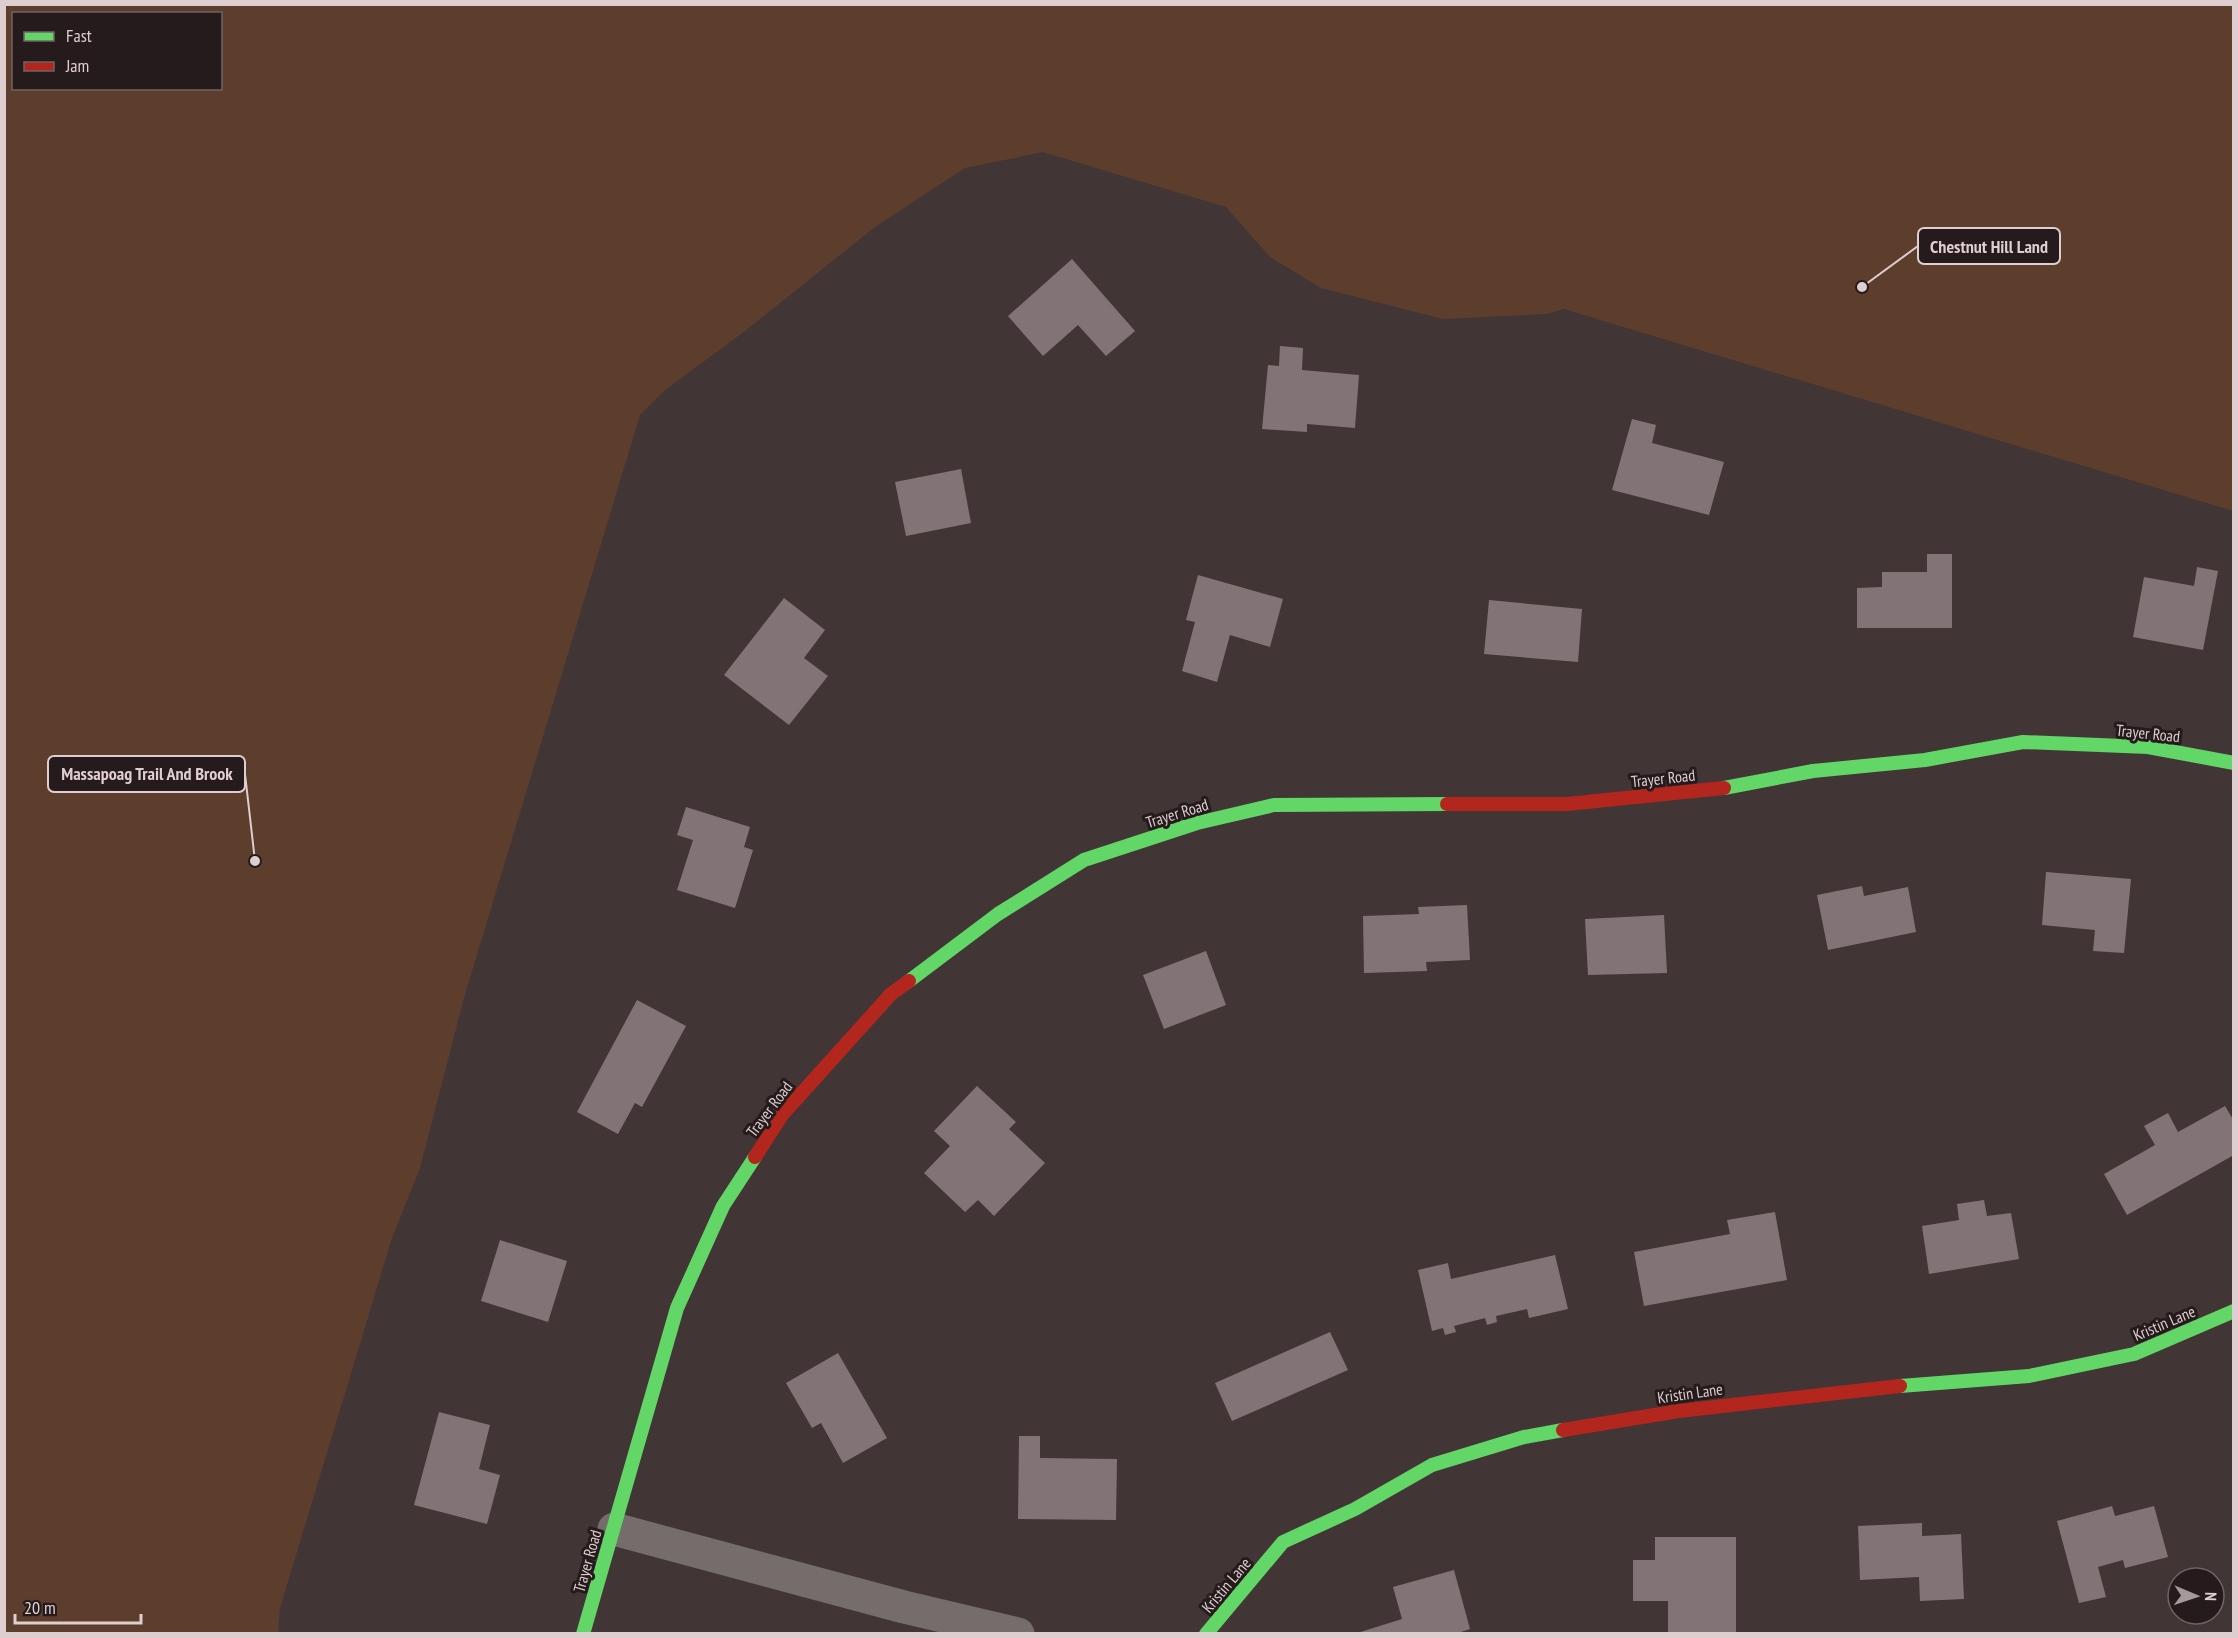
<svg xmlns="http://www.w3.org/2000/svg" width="2238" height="1638" font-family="'PT Sans Narrow',sans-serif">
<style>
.green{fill:#5d3e2d;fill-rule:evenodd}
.building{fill:#827377}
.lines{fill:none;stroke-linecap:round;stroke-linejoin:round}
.street{stroke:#756c6c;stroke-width:33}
.fast{stroke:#63d668;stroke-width:14}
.jam{stroke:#b3261e;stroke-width:14}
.labels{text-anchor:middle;stroke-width:6;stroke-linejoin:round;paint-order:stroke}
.street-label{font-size:16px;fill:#deced0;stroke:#261b1c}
.leader{fill:none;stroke:#deced0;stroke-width:2}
.callout-dot{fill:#deced0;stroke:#261b1c;stroke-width:2}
.callout{fill:#261b1c;stroke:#deced0;stroke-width:2}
.callout-label{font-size:18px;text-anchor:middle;font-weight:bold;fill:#deced0}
</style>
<rect width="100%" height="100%" fill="#423536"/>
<path class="green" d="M 5,4 L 2233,5 L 2233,511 L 1564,309 L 1546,314 L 1443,319 L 1321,288 L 1270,257 L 1226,207 L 1043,152 L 965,168 L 875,227 L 745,331 L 665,390 L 640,415 L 464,998 L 420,1168 L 392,1238 L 280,1608 L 278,1633 L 5,1633 ZM 14,14 L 220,14 L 220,88 L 14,88 Z"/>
<g class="building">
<path d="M 1072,259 L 1135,331 L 1106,356 L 1078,325 L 1043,356 L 1008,316 Z"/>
<path d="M 1280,346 L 1303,348 L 1302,370 L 1359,375 L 1355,428 L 1307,424 L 1307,432 L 1262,429 L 1268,365 L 1279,366 Z"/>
<path d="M 1632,419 L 1656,425 L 1652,443 L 1724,462 L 1709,515 L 1612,490 Z"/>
<path d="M 961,469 L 971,523 L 906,536 L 895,482 Z"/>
<path d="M 1927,554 L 1952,554 L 1952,628 L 1857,628 L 1857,588 L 1882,587 L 1882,572 L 1927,572 Z"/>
<path d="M 2197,567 L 2218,571 L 2203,650 L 2133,637 L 2144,577 L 2194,586 Z"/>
<path d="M 1198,575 L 1283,599 L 1270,647 L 1230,635 L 1217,682 L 1182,671 L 1195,622 L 1186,620 Z"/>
<path d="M 784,598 L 825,630 L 804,658 L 828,676 L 789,725 L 724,675 Z"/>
<path d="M 1489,600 L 1582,609 L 1578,662 L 1484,654 Z"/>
<path d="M 686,807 L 750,827 L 744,847 L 753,850 L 735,908 L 677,890 L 693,840 L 677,835 Z"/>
<path d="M 2046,872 L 2131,879 L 2124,953 L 2093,951 L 2095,930 L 2042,925 Z"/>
<path d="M 1862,886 L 1864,896 L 1908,887 L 1916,932 L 1828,950 L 1817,895 Z"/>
<path d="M 1467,905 L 1470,960 L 1426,962 L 1427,971 L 1364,973 L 1363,916 L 1419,914 L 1418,907 Z"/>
<path d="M 1664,915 L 1667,973 L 1588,975 L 1585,919 Z"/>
<path d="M 1206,951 L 1226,1005 L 1164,1029 L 1143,975 Z"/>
<path d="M 637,1000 L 686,1026 L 642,1107 L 635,1103 L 618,1134 L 577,1112 Z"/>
<path d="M 977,1086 L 1016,1122 L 1009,1129 L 1045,1163 L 994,1216 L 978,1200 L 965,1212 L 924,1173 L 950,1146 L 934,1131 Z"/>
<path d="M 2225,1106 L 2234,1121 L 2234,1155 L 2127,1215 L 2104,1174 L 2155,1145 L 2144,1126 L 2168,1113 L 2178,1132 Z"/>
<path d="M 1984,1200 L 1987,1216 L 2011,1213 L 2019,1259 L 1929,1274 L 1922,1226 L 1959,1220 L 1957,1204 Z"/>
<path d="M 1775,1212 L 1787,1280 L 1644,1306 L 1634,1252 L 1730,1234 L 1727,1220 Z"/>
<path d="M 500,1240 L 567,1261 L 548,1322 L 481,1301 Z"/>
<path d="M 1555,1255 L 1568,1309 L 1529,1318 L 1527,1309 L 1496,1316 L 1497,1322 L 1487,1325 L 1485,1318 L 1454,1326 L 1456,1332 L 1445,1335 L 1443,1328 L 1432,1331 L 1418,1270 L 1448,1263 L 1451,1279 Z"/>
<path d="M 1330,1332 L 1348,1370 L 1232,1421 L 1215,1383 Z"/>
<path d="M 838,1353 L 887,1438 L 843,1463 L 821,1423 L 812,1428 L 786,1383 Z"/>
<path d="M 439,1412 L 490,1425 L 479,1469 L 500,1475 L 487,1524 L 414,1505 Z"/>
<path d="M 1019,1436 L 1040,1436 L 1040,1458 L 1117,1459 L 1116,1520 L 1018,1519 Z"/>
<path d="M 2112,1506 L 2115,1516 L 2154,1506 L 2168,1557 L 2125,1568 L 2123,1560 L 2098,1567 L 2106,1597 L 2079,1603 L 2057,1521 Z"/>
<path d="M 1922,1523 L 1922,1536 L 1961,1534 L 1964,1599 L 1920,1601 L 1919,1577 L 1860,1580 L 1858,1526 Z"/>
<path d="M 1655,1537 L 1736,1537 L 1736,1634 L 1668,1634 L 1668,1601 L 1633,1601 L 1633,1560 L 1655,1560 Z"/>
<path d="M 1454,1570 L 1470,1629 L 1455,1634 L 1354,1634 L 1402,1619 L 1393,1587 Z"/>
</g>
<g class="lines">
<path class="street" d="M 614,1529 L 904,1607 L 1018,1634"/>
<g class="fast">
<path d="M 1724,788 L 1813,771 L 1925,760 L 2023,742 L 2148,747 L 2234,763"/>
<path d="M 909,981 L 998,914 L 1084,860 L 1197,823 L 1274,805 L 1447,804"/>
<path d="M 1900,1386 L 2029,1376 L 2134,1354 L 2234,1311"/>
<path d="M 583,1634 L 677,1308 L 723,1206 L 755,1157"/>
<path d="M 1206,1634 L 1283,1542 L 1355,1509 L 1432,1465 L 1524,1437 L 1563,1430"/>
</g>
<g class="jam">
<path d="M 1447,804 L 1567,804 L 1724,788"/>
<path d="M 755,1157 L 782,1115 L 891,994 L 909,981"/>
<path d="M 1563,1430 L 1679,1411 L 1900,1386"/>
</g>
</g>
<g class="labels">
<g class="street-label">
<text transform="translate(2148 733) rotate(6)" y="6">Trayer Road</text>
<text transform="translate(1663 778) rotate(-6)" y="6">Trayer Road</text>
<text transform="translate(1177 813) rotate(-17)" y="6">Trayer Road</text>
<text transform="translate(769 1109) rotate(-53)" y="6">Trayer Road</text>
<text transform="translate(2164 1323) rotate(-23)" y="6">Kristin Lane</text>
<text transform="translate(1690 1393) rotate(-8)" y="6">Kristin Lane</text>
<text transform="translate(587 1561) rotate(-74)" y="6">Trayer Road</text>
<text transform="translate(1226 1585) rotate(-50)" y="6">Kristin Lane</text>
</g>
</g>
<path class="leader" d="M1862 287L1918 246M255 861L245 774"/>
<g class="callout-dot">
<circle cx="1862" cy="287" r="6"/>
<circle cx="255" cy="861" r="6"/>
</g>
<g class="callout">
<rect x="1918" y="228" width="142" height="36" rx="6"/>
<rect x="48" y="756" width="197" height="36" rx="6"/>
</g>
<g class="callout-label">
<text x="1989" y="253">Chestnut Hill Land</text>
<text x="147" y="780">Massapoag Trail And Brook</text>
</g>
<rect width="2238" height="1638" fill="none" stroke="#deced0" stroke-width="12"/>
<rect x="12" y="12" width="210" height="78" fill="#261b1c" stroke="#706364" stroke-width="1.5"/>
<rect x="24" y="32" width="30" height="9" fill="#63d668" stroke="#706364" stroke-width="1.5"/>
<text x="66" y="42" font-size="18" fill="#deced0">Fast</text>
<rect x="24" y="62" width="30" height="9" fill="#b3261e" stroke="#706364" stroke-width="1.5"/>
<text x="66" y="72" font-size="18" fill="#deced0">Jam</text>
<g transform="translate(2196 1596) rotate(92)"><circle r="28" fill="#261b1c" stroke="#706364" stroke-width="1.5"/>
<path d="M0-4.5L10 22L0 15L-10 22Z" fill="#a7989a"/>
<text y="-9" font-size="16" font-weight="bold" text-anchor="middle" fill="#deced0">N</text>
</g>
<path d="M15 1614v9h126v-9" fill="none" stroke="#deced0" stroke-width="3"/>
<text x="24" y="1614" font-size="18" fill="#deced0" stroke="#261b1c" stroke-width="4.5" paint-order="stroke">20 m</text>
</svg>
